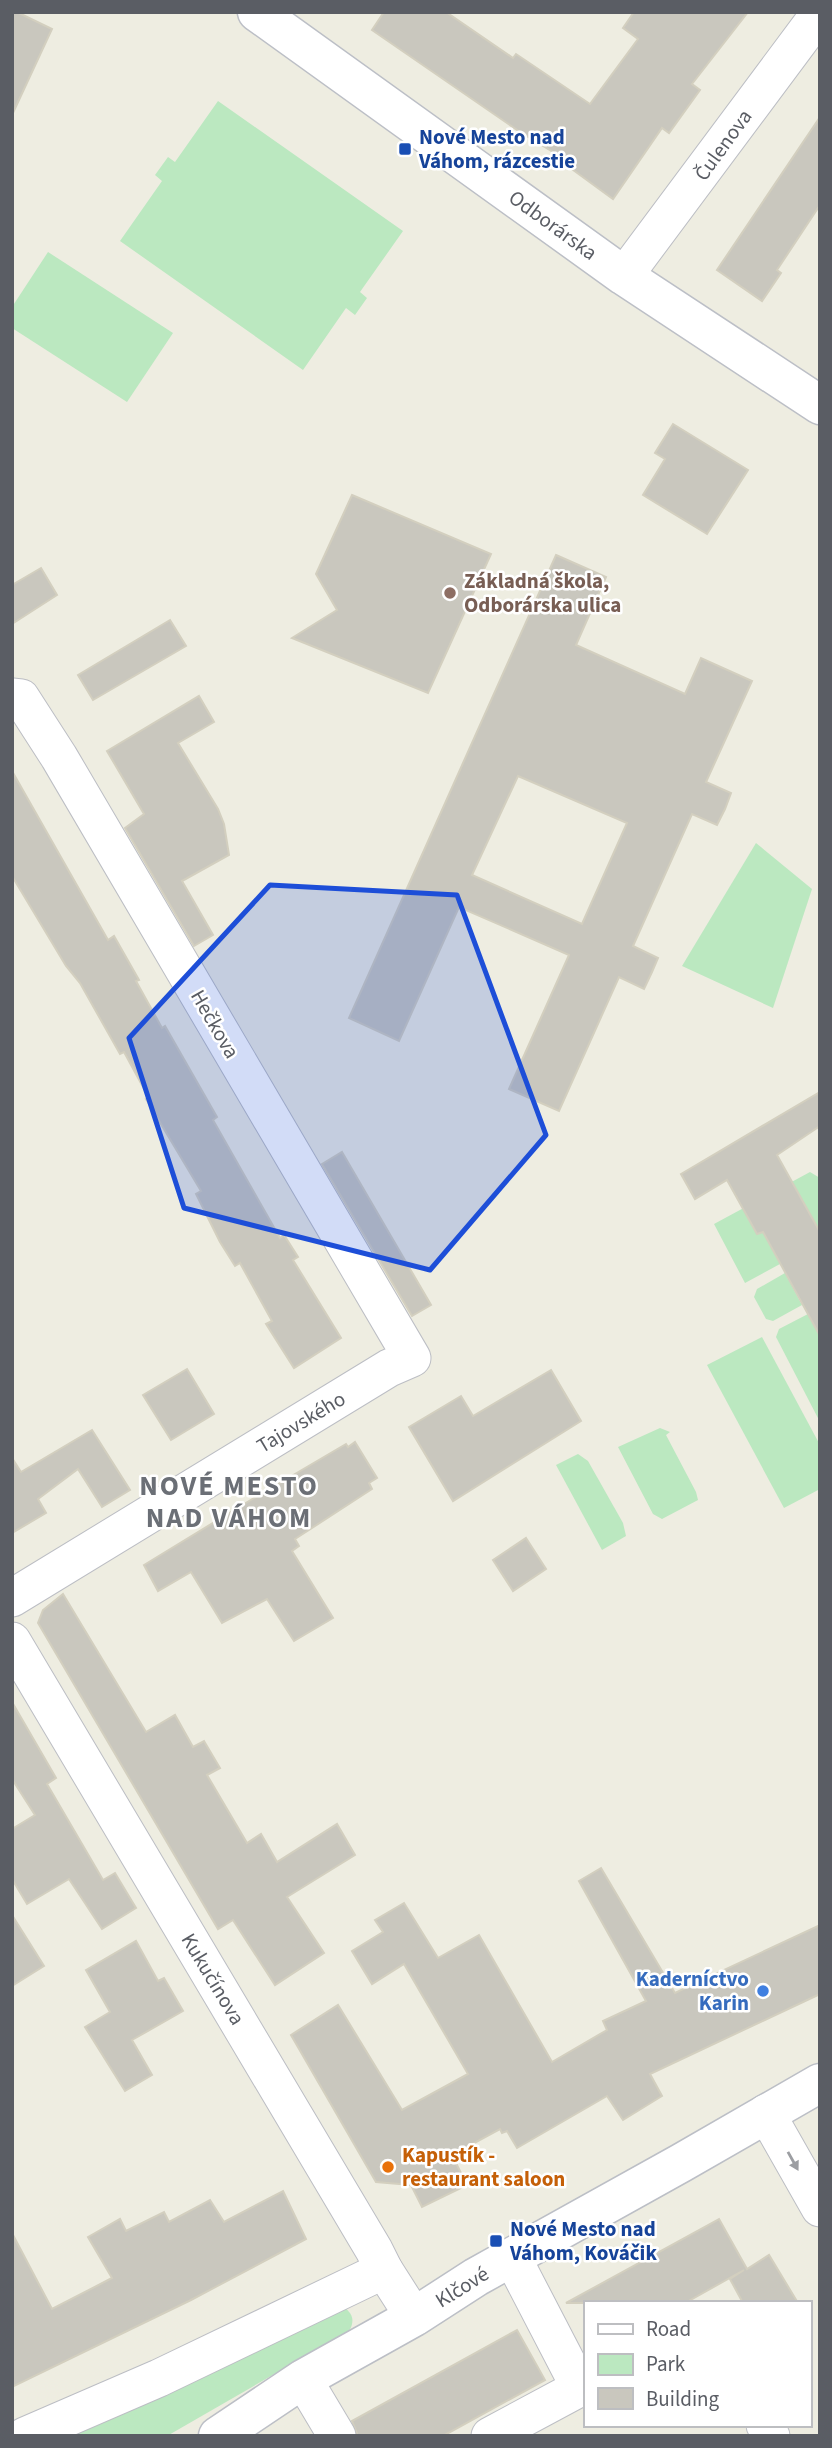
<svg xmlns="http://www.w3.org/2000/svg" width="832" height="2448" font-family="'Source Sans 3',sans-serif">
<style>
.green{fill:#bbe8c0}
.building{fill:#c9c7be;stroke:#d3cfbf;stroke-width:2;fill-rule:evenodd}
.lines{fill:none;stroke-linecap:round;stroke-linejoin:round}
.minor-casing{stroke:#bcbec4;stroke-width:39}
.secondary-casing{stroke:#bcbfc6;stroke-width:41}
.minor{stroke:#fff;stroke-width:37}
.secondary{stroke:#fff;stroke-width:38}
.oneway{fill:#9c9ea2}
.marked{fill:#1d4ed8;fill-opacity:0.2;stroke:#1d4ed8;stroke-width:5;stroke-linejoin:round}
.transit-dot{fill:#1a4fb4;stroke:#fff;stroke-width:2.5}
.education-dot{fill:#8d6e63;stroke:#fff;stroke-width:2.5}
.shop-dot{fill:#3f7fe0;stroke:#fff;stroke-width:2.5}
.food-dot{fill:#e8710a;stroke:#fff;stroke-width:2.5}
.labels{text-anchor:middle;stroke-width:5;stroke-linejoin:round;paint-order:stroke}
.transit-label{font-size:21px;font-weight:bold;fill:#164399;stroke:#fff;text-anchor:start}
.street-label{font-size:21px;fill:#5a5d64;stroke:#fff}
.education-label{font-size:21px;font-weight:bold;fill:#785e54;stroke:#fff;text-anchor:start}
.shop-label{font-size:21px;font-weight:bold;fill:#366cbe;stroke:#fff;text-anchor:end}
.food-label{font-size:21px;font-weight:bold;fill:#c56008;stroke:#fff;text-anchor:start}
.district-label{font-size:28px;font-weight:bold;letter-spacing:2px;fill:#6b6f76;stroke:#fff}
</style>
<rect width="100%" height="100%" fill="#eeede1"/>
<g class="green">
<path d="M 218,101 L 403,231 L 360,292 L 367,298 L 355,315 L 346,308 L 303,370 L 120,241 L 162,181 L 155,175 L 168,157 L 175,162 Z"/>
<path d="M 48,252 L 173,333 L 127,402 L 12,328 L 12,307 Z"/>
<path d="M 756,843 L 812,889 L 773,1008 L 682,966 Z"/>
<path d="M 810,1172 L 820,1178 L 820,1231 L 747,1216 L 757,1234 L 763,1232 L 780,1264 L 745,1283 L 714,1224 Z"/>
<path d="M 785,1273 L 802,1305 L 773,1321 L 766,1319 L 754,1297 L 757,1289 Z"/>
<path d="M 808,1314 L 820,1336 L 820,1422 L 776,1337 L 779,1329 Z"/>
<path d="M 762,1337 L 820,1445 L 820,1489 L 784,1508 L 707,1365 Z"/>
<path d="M 660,1428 L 670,1432 L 666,1435 L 696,1492 L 698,1500 L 662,1519 L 653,1514 L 618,1447 Z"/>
<path d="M 578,1454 L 588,1461 L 623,1523 L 626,1536 L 602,1550 L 556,1465 Z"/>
<path d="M 344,2307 C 353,2314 355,2321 349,2331 L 167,2436 L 62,2436 Z"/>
</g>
<g class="building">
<path d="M 12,12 L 17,12 L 52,29 L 12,115 Z"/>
<path d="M 384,12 L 446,12 L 513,58 L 516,54 L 590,104 L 638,39 L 623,28 L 634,12 L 748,12 L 692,84 L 700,90 L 669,133 L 662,128 L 613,199 L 569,167 L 571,163 L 520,132 L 372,30 Z"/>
<path d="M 820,117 L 820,205 L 777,270 L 781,273 L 762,301 L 717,270 Z"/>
<path d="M 673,424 L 748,470 L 707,534 L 643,495 L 665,459 L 655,453 Z"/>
<path d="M 352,495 L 491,554 L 428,693 L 292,638 L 337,610 L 316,574 Z"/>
<path d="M 556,555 L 606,577 L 576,645 L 685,694 L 701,658 L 752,681 L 706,782 L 731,793 L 725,809 L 717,825 L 692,814 L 633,946 L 658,958 L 652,972 L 644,989 L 619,977 L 559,1111 L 509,1089 L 569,955 L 459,907 L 399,1041 L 349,1018 ZM 518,776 L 627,823 L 582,924 L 472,875 Z"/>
<path d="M 41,568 L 57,595 L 12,624 L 12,585 Z"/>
<path d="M 170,620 L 186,646 L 93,700 L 78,675 Z"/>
<path d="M 199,696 L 214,722 L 178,743 L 218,809 L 224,824 L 229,855 L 182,881 L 213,935 L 194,946 L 125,828 L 144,814 L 107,751 Z"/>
<path d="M 12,771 L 108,940 L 114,936 L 139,980 L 136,981 L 162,1028 L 165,1026 L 217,1117 L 213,1120 L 280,1238 L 284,1235 L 298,1257 L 293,1260 L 341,1338 L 294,1368 L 266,1324 L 272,1321 L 240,1263 L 235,1266 L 220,1242 L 196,1194 L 201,1191 L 146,1099 L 149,1098 L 124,1052 L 120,1054 L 80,983 L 66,966 L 12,876 Z"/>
<path d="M 820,1092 L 820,1126 L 777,1155 L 820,1232 L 820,1336 L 763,1232 L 757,1234 L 727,1180 L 695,1199 L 681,1174 Z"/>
<path d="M 342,1152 L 431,1305 L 412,1316 L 322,1164 Z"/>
<path d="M 187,1369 L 214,1414 L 171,1440 L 143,1395 Z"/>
<path d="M 551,1370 L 581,1421 L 453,1501 L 409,1427 L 461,1396 L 473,1416 Z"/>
<path d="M 92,1430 L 130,1490 L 102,1507 L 78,1469 L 38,1499 L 46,1513 L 12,1533 L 12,1458 L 21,1472 Z"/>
<path d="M 355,1442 L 377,1478 L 369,1483 L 372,1489 L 295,1539 L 299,1546 L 292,1551 L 333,1618 L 294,1641 L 267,1599 L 222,1623 L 191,1572 L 158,1591 L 144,1565 L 244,1504 L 346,1444 L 348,1447 Z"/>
<path d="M 526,1538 L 546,1569 L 513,1591 L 493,1560 Z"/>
<path d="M 63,1594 L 146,1732 L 175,1715 L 193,1747 L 204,1741 L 220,1768 L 207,1775 L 247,1843 L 261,1834 L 277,1862 L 337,1824 L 355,1855 L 287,1897 L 324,1953 L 275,1985 L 233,1920 L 218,1929 L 38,1623 L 43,1610 Z"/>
<path d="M 12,1702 L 56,1778 L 47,1784 L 103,1880 L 115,1873 L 136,1908 L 102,1929 L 69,1879 L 27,1904 L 12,1879 L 12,1829 L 35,1815 L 12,1779 Z"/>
<path d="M 601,1868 L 675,1993 L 820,1925 L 820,1994 L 650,2074 L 662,2096 L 623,2120 L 607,2096 L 517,2148 L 507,2131 L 502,2133 L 500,2129 L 452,2155 L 467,2185 L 422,2207 L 411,2185 L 376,2182 L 291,2035 L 338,2005 L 402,2110 L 468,2074 L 404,1964 L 372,1984 L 352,1951 L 383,1932 L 375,1920 L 404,1903 L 438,1958 L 479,1935 L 552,2062 L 607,2030 L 603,2021 L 646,2001 L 579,1881 Z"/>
<path d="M 12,1915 L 44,1966 L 12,1986 Z"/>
<path d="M 136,1941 L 158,1981 L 164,1978 L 183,2011 L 132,2040 L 152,2075 L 125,2091 L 85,2027 L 110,2012 L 86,1970 Z"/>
<path d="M 283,2191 L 306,2239 L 191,2300 L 12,2387 L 12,2233 L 52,2309 L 112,2278 L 88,2237 L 120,2219 L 126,2231 L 164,2212 L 169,2222 L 210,2200 L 224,2222 Z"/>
<path d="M 719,2219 L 747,2269 L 769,2255 L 798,2303 L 743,2303 L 730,2279 L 744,2270 L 685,2303 L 566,2303 Z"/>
<path d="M 517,2330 L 545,2380 L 443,2436 L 358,2436 L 352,2421 Z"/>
</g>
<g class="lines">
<defs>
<g id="minor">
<path d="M 624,276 L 820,13"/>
<path d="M 12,697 L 21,698 L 59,757 L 412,1358 L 389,1368 L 12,1598"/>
<path d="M 12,1641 L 374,2250 L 384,2270 L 414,2317"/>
<path d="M 766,2113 L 820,2208"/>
<path d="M 512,2257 L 580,2388"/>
<path d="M 303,2379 L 337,2436"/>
<path d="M 765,2425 L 771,2436"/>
<path d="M 25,2436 L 159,2378 L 384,2270"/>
<path d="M 490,2436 L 585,2385"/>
</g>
<g id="secondary">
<path d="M 257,12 L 624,276 L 820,405"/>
<path d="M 218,2436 L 303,2379 L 414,2317 L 476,2277 L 681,2163 L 820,2083"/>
</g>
</defs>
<use href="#minor" class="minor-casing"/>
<use href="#secondary" class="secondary-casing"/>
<use href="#minor" class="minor"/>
<use href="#secondary" class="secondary"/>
</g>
<defs><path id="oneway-solid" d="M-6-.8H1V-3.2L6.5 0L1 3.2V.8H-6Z" transform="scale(1.75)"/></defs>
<use class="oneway" href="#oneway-solid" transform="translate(793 2161) rotate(61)"/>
<path class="marked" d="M 270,885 L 457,895 L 546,1135 L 430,1270 L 184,1208 L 129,1038 Z"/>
<g class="transit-dot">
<rect x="398" y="142" width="14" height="14" rx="3.5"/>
<rect x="489" y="2234" width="14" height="14" rx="3.5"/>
</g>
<circle class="education-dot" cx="450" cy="593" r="7"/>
<circle class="shop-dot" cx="763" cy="1991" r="7"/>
<circle class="food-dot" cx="388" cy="2167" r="7"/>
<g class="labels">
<g class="transit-label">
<text x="419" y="144">Nové Mesto nad<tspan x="419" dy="24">Váhom, rázcestie</tspan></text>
<text x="510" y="2236">Nové Mesto nad<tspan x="510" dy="24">Váhom, Kováčik</tspan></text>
</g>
<g class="street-label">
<text transform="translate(723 145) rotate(-54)" y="7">Čulenova</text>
<text transform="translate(553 225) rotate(36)" y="7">Odborárska</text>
<text transform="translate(215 1024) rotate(60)" y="7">Hečkova</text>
<text transform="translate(301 1422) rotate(-31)" y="7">Tajovského</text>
<text transform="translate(213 1979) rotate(59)" y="7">Kukučínova</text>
<text transform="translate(462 2287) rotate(-32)" y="7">Klčové</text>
</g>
<g class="education-label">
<text x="464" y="588">Základná škola,<tspan x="464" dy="24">Odborárska ulica</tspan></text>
</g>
<g class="shop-label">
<text x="749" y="1986">Kaderníctvo<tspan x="749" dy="24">Karin</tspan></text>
</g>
<g class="food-label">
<text x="402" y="2162">Kapustík -<tspan x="402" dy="24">restaurant saloon</tspan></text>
</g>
<g class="district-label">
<text x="229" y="1495">NOVÉ MESTO<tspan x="229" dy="32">NAD VÁHOM</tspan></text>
</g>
</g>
<rect width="832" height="2448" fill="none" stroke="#5a5d64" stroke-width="28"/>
<rect x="584" y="2301" width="228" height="126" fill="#ffffff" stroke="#bdbec1" stroke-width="2"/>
<rect x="598" y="2324" width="35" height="10" fill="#ffffff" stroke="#bdbec1" stroke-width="2"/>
<text x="646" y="2336" font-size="21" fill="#5a5d64">Road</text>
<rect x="598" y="2354" width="35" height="21" fill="#bbe8c0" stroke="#bdbec1" stroke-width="2"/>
<text x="646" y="2371" font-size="21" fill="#5a5d64">Park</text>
<rect x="598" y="2388" width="35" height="21" fill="#c9c7be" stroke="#bdbec1" stroke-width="2"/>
<text x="646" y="2406" font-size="21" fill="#5a5d64">Building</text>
</svg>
